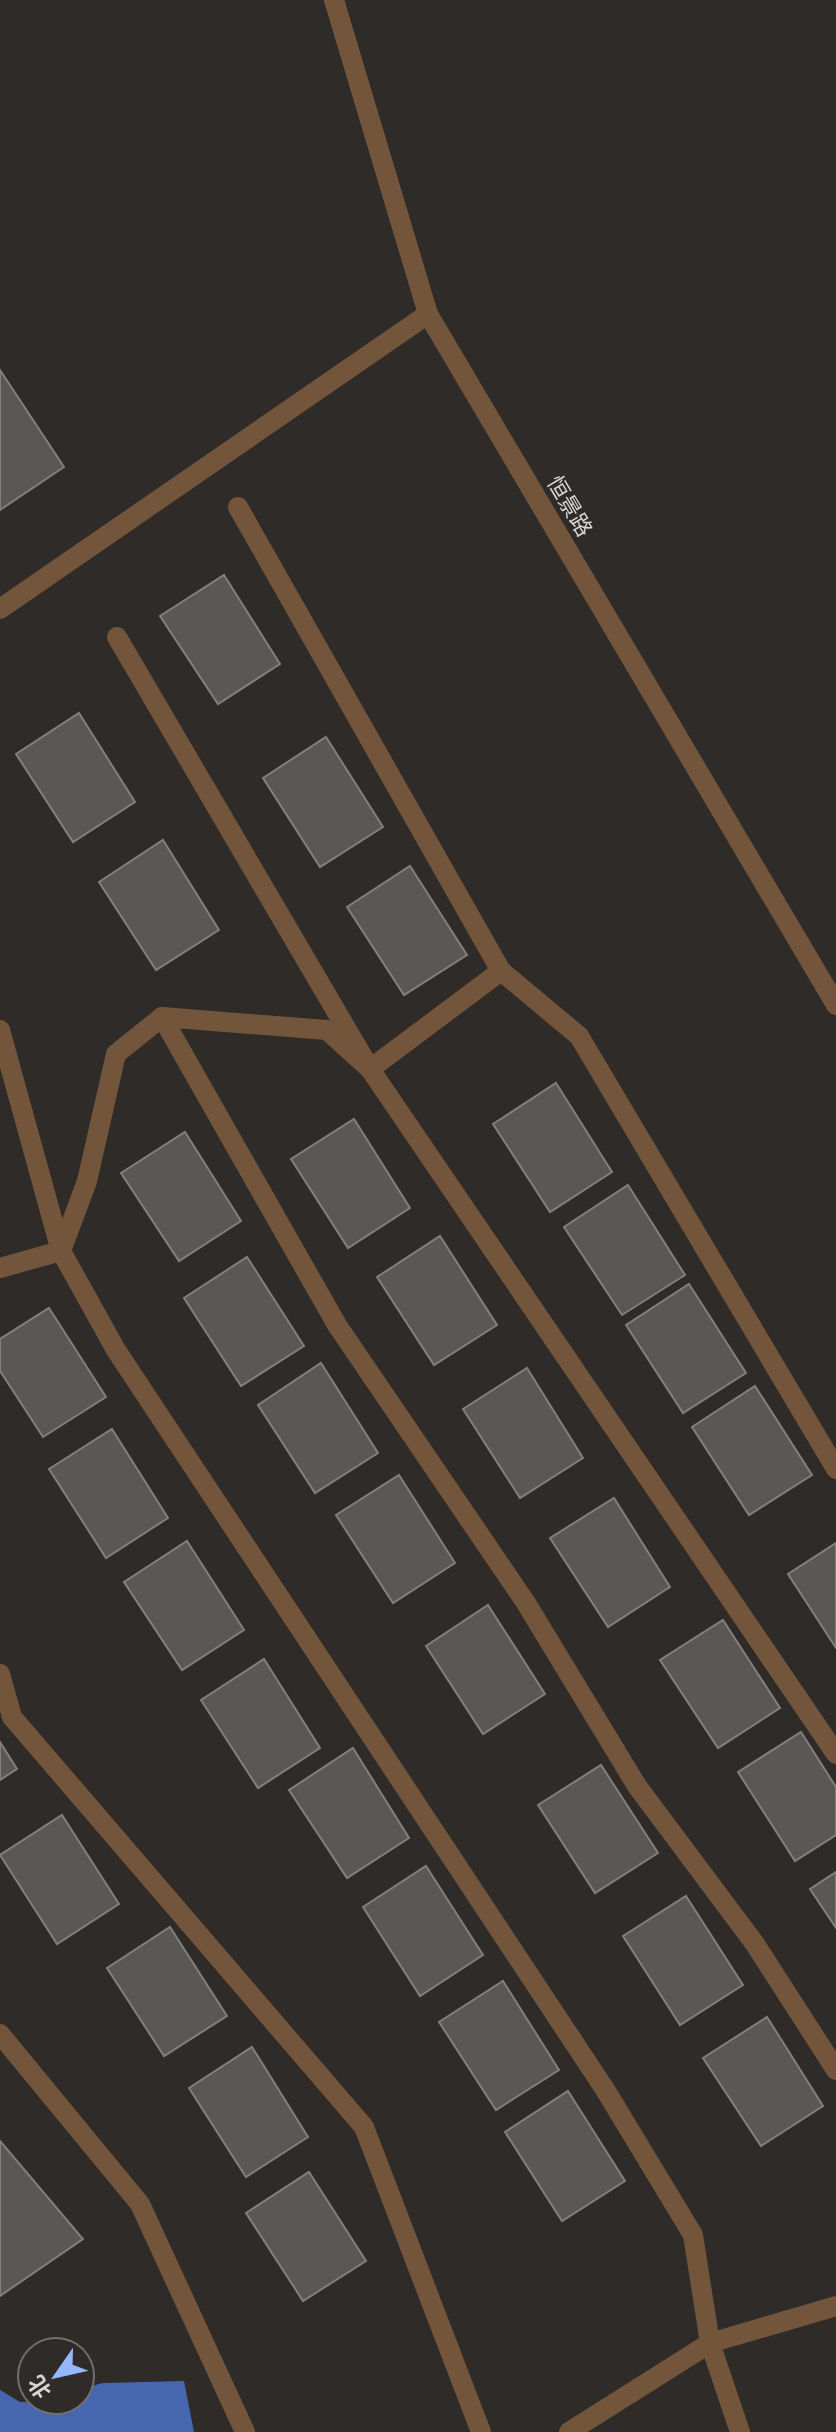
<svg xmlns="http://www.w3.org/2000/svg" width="836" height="2432" font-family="Helvetica,'Noto Sans SC',sans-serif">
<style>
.water{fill:#4667af}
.building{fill:#5a5755;stroke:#827f7c;stroke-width:2}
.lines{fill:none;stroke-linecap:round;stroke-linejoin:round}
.minor{stroke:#72553b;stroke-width:20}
.tertiary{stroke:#72553b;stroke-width:20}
.labels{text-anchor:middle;stroke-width:6;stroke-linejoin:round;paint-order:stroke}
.street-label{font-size:22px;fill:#d7d5d4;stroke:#2e2b29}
</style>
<rect width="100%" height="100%" fill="#2e2b29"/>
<path class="water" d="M 184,2381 L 194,2432 L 0,2432 L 0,2390 L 20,2402 L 80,2400 L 80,2389 L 103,2383 Z"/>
<g class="building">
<path d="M 0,370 L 64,467 L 0,510 Z"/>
<path d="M 224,575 L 280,664 L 218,704 L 160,616 Z"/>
<path d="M 79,713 L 135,802 L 73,842 L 16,754 Z"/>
<path d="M 326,737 L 383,827 L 320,867 L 263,778 Z"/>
<path d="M 163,840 L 219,930 L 156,970 L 99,882 Z"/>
<path d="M 410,866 L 467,955 L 404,995 L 347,907 Z"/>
<path d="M 556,1083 L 612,1172 L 550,1212 L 493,1124 Z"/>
<path d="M 354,1119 L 410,1208 L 348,1248 L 291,1159 Z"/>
<path d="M 185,1132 L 241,1221 L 179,1261 L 121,1173 Z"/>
<path d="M 628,1185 L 685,1275 L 622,1315 L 564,1227 Z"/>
<path d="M 440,1236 L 497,1325 L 434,1365 L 377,1277 Z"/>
<path d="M 247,1257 L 304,1346 L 241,1386 L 184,1298 Z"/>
<path d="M 689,1284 L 746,1373 L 683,1413 L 626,1325 Z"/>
<path d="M 49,1308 L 106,1397 L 43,1437 L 0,1371 L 0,1339 Z"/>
<path d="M 321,1363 L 378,1453 L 315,1493 L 258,1405 Z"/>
<path d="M 527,1368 L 583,1458 L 520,1498 L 463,1409 Z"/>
<path d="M 755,1386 L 812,1475 L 749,1515 L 692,1427 Z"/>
<path d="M 112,1429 L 168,1518 L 106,1558 L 49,1469 Z"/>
<path d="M 399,1475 L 455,1563 L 393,1603 L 336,1515 Z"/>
<path d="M 614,1498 L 670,1587 L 608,1627 L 550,1538 Z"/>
<path d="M 187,1541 L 244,1630 L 182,1670 L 124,1582 Z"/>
<path d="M 836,1543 L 836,1648 L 788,1574 Z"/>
<path d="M 488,1605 L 545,1694 L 483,1734 L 426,1646 Z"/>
<path d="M 723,1620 L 780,1708 L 718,1748 L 660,1660 Z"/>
<path d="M 264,1659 L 320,1748 L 258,1788 L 201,1700 Z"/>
<path d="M 801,1732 L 836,1787 L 836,1835 L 795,1861 L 738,1772 Z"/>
<path d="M 0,1742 L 17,1769 L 0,1780 Z"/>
<path d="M 353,1748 L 409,1838 L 347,1878 L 289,1790 Z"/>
<path d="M 601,1765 L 658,1853 L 595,1893 L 538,1805 Z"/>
<path d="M 62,1815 L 119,1904 L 57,1944 L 0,1855 Z"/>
<path d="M 426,1866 L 483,1955 L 420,1996 L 363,1907 Z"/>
<path d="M 836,1872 L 836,1928 L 810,1889 Z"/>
<path d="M 686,1896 L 743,1985 L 680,2025 L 623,1936 Z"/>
<path d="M 170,1927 L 227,2016 L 164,2056 L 107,1968 Z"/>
<path d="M 503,1981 L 559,2070 L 496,2110 L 439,2022 Z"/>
<path d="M 767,2017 L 823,2106 L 761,2146 L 703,2058 Z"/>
<path d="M 252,2047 L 308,2137 L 246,2177 L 189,2088 Z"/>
<path d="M 568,2091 L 625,2181 L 562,2221 L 505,2132 Z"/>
<path d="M 0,2141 L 83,2239 L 0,2296 Z"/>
<path d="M 309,2172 L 366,2261 L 303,2301 L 246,2213 Z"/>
</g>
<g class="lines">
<g class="minor">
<path d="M 238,507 L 501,971"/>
<path d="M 0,609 L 428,314"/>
<path d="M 117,637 L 370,1069 L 501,971 L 579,1036 L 836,1469"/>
<path d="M 162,1017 L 327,1030 L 370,1069 L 836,1754"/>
<path d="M 0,1030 L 61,1251 L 0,1268"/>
<path d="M 0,1674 L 12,1717 L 364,2127 L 481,2432"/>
<path d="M 0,2034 L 140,2204 L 245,2432"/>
<path d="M 569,2432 L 710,2343 L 836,2306"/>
<path d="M 740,2432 L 710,2343 L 693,2235 L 606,2091 L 116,1350 L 61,1251 L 87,1181 L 116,1054 L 162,1017 L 337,1325 L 526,1603 L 637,1786 L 755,1944 L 836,2070"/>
</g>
<path class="tertiary" d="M 334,0 L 428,314 L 836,1005"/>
</g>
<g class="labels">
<g class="street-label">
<text transform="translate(570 506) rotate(59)" y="8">恒景路</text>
</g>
</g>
<g transform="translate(56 2376) rotate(236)"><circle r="38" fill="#2e2b29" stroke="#726f6d" stroke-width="2"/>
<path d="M0-6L14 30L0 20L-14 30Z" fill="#94b7fd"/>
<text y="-12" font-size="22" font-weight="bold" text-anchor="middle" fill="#d7d5d4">北</text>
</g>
</svg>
